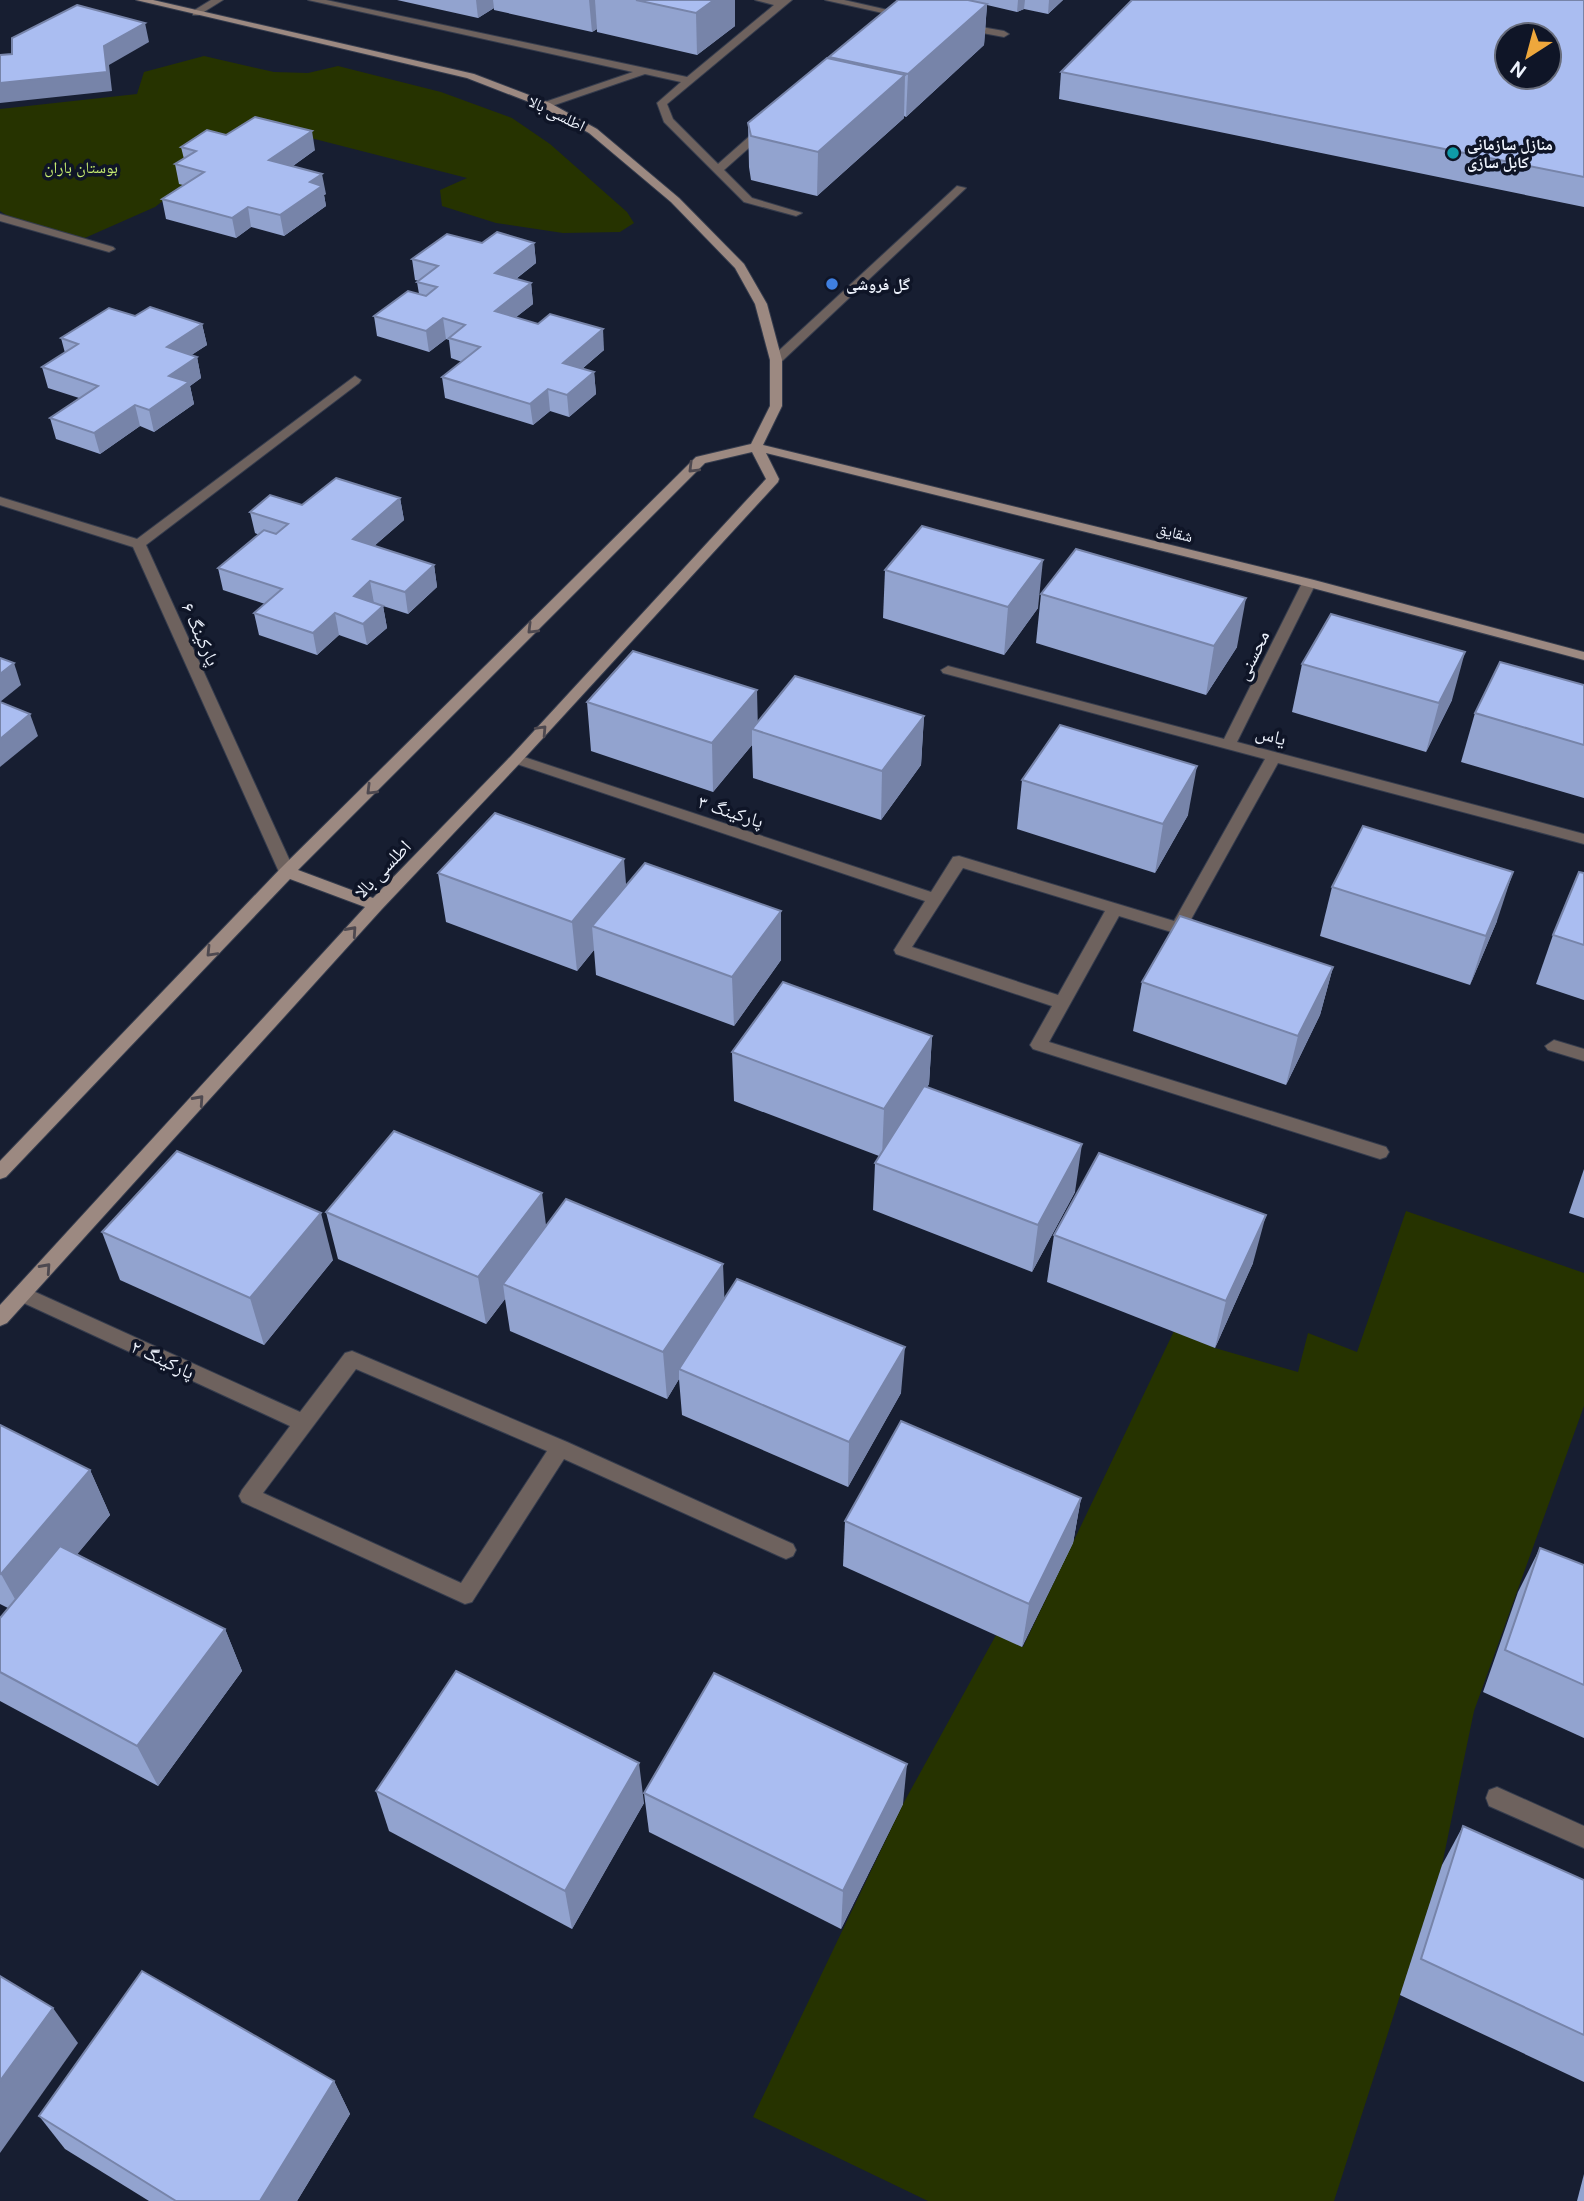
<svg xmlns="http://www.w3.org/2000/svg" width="1584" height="2201" font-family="'DM Sans','Noto Naskh Arabic',sans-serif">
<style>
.green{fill:#263300}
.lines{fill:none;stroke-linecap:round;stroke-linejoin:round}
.street-casing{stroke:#353c4d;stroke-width:2}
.secondary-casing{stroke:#353c4d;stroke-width:2}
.street{fill:#6e625e;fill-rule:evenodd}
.secondary{fill:#9c8981;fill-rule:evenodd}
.wall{fill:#92a3cf}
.shaded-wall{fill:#7784a9}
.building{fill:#aabdf1;stroke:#7784a9;stroke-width:2;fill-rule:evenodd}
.oneway{stroke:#4e4950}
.culture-dot{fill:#0f9aa8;stroke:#0f1527;stroke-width:2.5}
.shop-dot{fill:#3f7fe0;stroke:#0f1527;stroke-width:2.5}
.labels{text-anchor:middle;stroke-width:7;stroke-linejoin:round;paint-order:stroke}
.far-street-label{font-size:16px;fill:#edf2fc;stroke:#0f1527}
.far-poi-label{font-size:16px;font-weight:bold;fill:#edf2fc;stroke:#0f1527;text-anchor:start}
.far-park-label{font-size:16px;fill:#c8ee71;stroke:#0f1527}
.street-label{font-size:19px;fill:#edf2fc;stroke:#0f1527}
</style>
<rect width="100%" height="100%" fill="#171e31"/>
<g class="green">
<path d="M 204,56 L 274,72 L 308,73 L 338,66 L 441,92 L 512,118 L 550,144 L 627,212 L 634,223 L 620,232 L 563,233 L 496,223 L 442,206 L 440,190 L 467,178 L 299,135 L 217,159 L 155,207 L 78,241 L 12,219 L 0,211 L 0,109 L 137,94 L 144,72 Z"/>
<path d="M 1406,1211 L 1584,1273 L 1584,1406 L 1474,1711 L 1442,1865 L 1334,2201 L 928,2201 L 753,2117 L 903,1804 L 996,1635 L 1023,1647 L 1174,1331 L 1215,1348 L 1298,1372 L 1308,1333 L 1357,1352 Z"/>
</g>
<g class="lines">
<defs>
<g id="street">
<path d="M 211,0 L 223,0 L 199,15 L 193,15 L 193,11 Z"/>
<path d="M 308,0 L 326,0 L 687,77 L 774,5 L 755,0 L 792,0 L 667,104 L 673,119 L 718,164 L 761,126 L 769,126 L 769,130 L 724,170 L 752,198 L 802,213 L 796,216 L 744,202 L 664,122 L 657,103 L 681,82 L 645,74 L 546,108 L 541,105 L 542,103 L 633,72 Z"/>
<path d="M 825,0 L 844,0 L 910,15 L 905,18 Z"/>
<path d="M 964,24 L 1004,31 L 1009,34 L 1004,37 L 961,29 L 959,27 Z"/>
<path d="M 957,186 L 966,188 L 780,363 L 772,363 L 772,357 Z"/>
<path d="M 0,214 L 113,247 L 115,249 L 109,252 L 0,221 Z"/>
<path d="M 355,376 L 361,380 L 359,383 L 146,545 L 295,872 L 287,877 L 279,872 L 133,547 L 0,505 L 0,497 L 137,539 Z"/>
<path d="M 1309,579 L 1316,583 L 1237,742 L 1584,834 L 1584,844 L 1278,763 L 1184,932 L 1178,934 L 1119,916 L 1049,1042 L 1386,1147 L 1389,1152 L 1386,1157 L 1380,1159 L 1033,1049 L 1030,1045 L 1052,1006 L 896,954 L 894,950 L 925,901 L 511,762 L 508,759 L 516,754 L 521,756 L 931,892 L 953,857 L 959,856 L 1174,921 L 1265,759 L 943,673 L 941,670 L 948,666 L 1224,739 L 1302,583 ZM 963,868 L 1105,911 L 1058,995 L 912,947 Z"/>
<path d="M 1554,1040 L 1584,1049 L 1584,1061 L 1548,1050 L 1545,1046 Z"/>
<path d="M 22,1286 L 300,1412 L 345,1353 L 352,1351 L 567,1442 L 793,1544 L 796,1550 L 793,1556 L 786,1559 L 779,1556 L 564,1459 L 472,1602 L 465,1604 L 242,1502 L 239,1496 L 242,1490 L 290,1426 L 15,1299 L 13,1294 L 15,1289 ZM 356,1369 L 547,1451 L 461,1583 L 263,1493 Z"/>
<path d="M 1497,1787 L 1584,1826 L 1584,1848 L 1489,1806 L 1486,1798 L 1489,1790 Z"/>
</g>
<path id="secondary" d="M 136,0 L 153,0 L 474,74 L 550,103 L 597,129 L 679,198 L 744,264 L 767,304 L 782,360 L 782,406 L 763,445 L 1314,580 L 1584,652 L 1584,660 L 1305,586 L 766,453 L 779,479 L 778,482 L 521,762 L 382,909 L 7,1323 L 0,1326 L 0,1305 L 365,907 L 290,879 L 6,1177 L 0,1179 L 0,1161 L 281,868 L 696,457 L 751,444 L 770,406 L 770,360 L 755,304 L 735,268 L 671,202 L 589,133 L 542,107 L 467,78 ZM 752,452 L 766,479 L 511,756 L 373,898 L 298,870 L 705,463 Z"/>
</defs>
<use href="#street" class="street-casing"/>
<use href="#secondary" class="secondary-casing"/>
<use href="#street" class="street"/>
<use href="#secondary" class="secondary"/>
</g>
<g class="wall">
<path d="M 397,0 L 735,0 L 735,26 L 697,55 L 597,32 L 597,29 L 592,32 L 494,10 L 494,8 L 478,18 Z"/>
<path d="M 968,0 L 1063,0 L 1048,14 L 1024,9 L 1017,12 L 987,5 L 984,45 L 906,117 L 904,116 L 904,118 L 817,196 L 751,180 L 749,167 L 748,123 L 829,59 L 829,57 Z"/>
<path d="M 1584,0 L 1584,207 L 1059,99 L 1061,72 Z"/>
<path d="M 226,135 L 315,150 L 293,166 L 326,194 L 324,195 L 326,206 L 284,236 L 251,227 L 236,238 L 166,219 L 162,199 L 183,185 L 179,184 L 175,164 L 184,159 L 181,147 Z"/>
<path d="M 482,243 L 534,243 L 536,263 L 516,279 L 531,283 L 533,304 L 516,317 L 604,350 L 582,369 L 594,372 L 596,394 L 569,417 L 550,411 L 533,425 L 445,398 L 442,377 L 462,362 L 451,358 L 449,340 L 446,339 L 429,352 L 377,336 L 374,316 L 419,294 L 417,282 L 419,281 L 415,280 L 412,259 Z"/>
<path d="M 135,316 L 202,324 L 207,345 L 191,355 L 197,357 L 201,378 L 190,386 L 194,404 L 154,432 L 140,426 L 100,454 L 56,439 L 50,418 L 79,398 L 48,388 L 42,367 L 65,353 L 61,338 Z"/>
<path d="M 400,498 L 404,520 L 374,546 L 434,565 L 437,587 L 408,614 L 383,606 L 387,628 L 367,645 L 339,635 L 317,655 L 259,635 L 254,613 L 265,604 L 223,590 L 218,568 L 259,535 L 255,533 L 250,512 L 302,505 Z"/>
<path d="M 885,570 L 1038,608 L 1004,655 L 883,618 Z"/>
<path d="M 1041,594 L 1237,647 L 1206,695 L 1036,643 Z"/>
<path d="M 1302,664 L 1452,700 L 1426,752 L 1292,712 Z"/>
<path d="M 1584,685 L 1584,798 L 1461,762 L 1475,713 Z"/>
<path d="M 587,702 L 758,722 L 924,716 L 921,765 L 881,820 L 753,778 L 752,745 L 713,792 L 591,751 Z"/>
<path d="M 1022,780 L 1188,815 L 1155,873 L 1017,829 Z"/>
<path d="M 438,873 L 626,885 L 781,960 L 734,1026 L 596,975 L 594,950 L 577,971 L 446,922 Z"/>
<path d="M 1584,873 L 1584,1000 L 1536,984 L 1553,935 Z"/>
<path d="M 1332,887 L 1497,921 L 1470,985 L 1320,936 Z"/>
<path d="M 1333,967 L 1320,1015 L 1286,1085 L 1133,1031 L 1142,982 Z"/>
<path d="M 932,1036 L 929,1084 L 927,1087 L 1075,1192 L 1032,1272 L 873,1210 L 875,1163 L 879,1156 L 734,1101 L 732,1052 Z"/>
<path d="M 1584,1169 L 1584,1218 L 1569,1213 Z"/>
<path d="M 326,1212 L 546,1225 L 724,1299 L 901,1393 L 848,1487 L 682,1415 L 679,1379 L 667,1399 L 510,1331 L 505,1299 L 486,1324 L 338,1259 Z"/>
<path d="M 102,1232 L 333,1260 L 264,1345 L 120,1280 Z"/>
<path d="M 1054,1235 L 1253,1263 L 1215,1348 L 1047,1282 Z"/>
<path d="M 0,1425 L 90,1470 L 110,1515 L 77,1554 L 225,1629 L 242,1671 L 158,1786 L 0,1701 L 0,1618 L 8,1608 L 0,1604 Z"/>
<path d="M 1081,1498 L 1073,1543 L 1022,1647 L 843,1566 L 845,1521 Z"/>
<path d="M 1540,1548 L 1584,1565 L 1584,1738 L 1483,1692 L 1518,1592 Z"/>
<path d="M 376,1791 L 644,1803 L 572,1929 L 389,1831 Z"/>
<path d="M 644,1793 L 903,1804 L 841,1929 L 649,1832 Z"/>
<path d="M 1463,1826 L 1584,1880 L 1584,2082 L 1400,1995 L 1442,1865 Z"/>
<path d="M 334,2081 L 350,2114 L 297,2201 L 149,2201 L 65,2149 L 39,2116 Z"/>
<path d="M 1584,2174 L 1584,2201 L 1577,2201 Z"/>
</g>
<g class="shaded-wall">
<path d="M 476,0 L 493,0 L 494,8 L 478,18 Z"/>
<path d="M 589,0 L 595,0 L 597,29 L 592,32 Z"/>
<path d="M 714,0 L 735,0 L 735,26 L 697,55 L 696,13 Z"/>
<path d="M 1018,0 L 1025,0 L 1024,9 L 1017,12 Z"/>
<path d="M 1049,0 L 1063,0 L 1048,14 Z"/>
<path d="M 987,4 L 984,45 L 906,117 L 908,74 Z"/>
<path d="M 145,23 L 149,42 L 109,65 L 112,91 L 0,103 L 0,83 L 104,46 Z"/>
<path d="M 905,75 L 904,118 L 817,196 L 818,152 Z"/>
<path d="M 312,131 L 315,150 L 273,180 L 269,160 Z"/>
<path d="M 322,174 L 326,194 L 324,195 L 326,206 L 284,236 L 280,215 L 310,182 Z"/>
<path d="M 248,207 L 251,227 L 236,238 L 232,218 Z"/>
<path d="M 534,243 L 536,263 L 497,293 L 495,273 Z"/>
<path d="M 531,283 L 533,304 L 497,332 L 495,311 Z"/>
<path d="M 443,318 L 446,339 L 429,352 L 426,331 Z"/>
<path d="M 202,324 L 207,345 L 172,368 L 167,347 Z"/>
<path d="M 603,329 L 604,350 L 564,384 L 563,363 Z"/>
<path d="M 197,357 L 201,378 L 190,386 L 194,404 L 154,432 L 149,410 L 169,376 Z"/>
<path d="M 594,372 L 596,394 L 569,417 L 567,395 Z"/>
<path d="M 548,389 L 550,411 L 533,425 L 530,404 Z"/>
<path d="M 135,405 L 140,426 L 100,454 L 94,433 Z"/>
<path d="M 400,498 L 404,520 L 357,561 L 353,539 Z"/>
<path d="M 1043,560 L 1038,608 L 1004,655 L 1008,607 Z"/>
<path d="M 434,565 L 437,587 L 408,614 L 405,592 Z"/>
<path d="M 370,581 L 374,603 L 354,596 Z"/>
<path d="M 1246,598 L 1237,647 L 1206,695 L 1214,646 Z"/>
<path d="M 383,606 L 387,628 L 367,645 L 363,624 Z"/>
<path d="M 335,613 L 339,635 L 317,655 L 313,633 Z"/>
<path d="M 1465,652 L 1452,700 L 1426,752 L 1439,703 Z"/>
<path d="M 14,663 L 21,685 L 0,702 L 0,674 Z"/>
<path d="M 757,690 L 758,731 L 752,729 L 752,745 L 713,792 L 712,743 Z"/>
<path d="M 30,714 L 38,736 L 0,767 L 0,739 Z"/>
<path d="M 924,716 L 921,765 L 881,820 L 882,771 Z"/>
<path d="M 1197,766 L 1188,815 L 1155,873 L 1163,824 Z"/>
<path d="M 624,859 L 628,908 L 592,926 L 594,950 L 577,971 L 572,922 Z"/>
<path d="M 1513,872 L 1497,921 L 1470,985 L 1486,936 Z"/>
<path d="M 781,911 L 781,960 L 734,1026 L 732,977 Z"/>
<path d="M 1333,967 L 1320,1015 L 1286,1085 L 1298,1036 Z"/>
<path d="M 932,1036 L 929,1084 L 882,1157 L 884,1109 Z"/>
<path d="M 1082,1144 L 1075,1192 L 1032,1272 L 1038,1225 Z"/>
<path d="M 542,1193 L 548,1241 L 503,1284 L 505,1299 L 486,1324 L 478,1277 Z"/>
<path d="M 321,1213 L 333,1260 L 264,1345 L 250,1298 Z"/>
<path d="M 1266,1215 L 1253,1263 L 1215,1348 L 1226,1301 Z"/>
<path d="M 723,1264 L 725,1311 L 679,1369 L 679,1379 L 667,1399 L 663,1352 Z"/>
<path d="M 905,1347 L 901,1393 L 848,1487 L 849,1442 Z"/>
<path d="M 90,1470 L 110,1515 L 25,1617 L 1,1574 Z"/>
<path d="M 1081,1498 L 1073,1543 L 1022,1647 L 1029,1604 Z"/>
<path d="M 225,1629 L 242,1671 L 158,1786 L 137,1746 Z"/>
<path d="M 639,1763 L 644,1803 L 572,1929 L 565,1891 Z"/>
<path d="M 907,1764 L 903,1804 L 841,1929 L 843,1891 Z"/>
<path d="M 53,2008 L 78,2043 L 0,2153 L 0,2081 Z"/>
<path d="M 334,2081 L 350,2114 L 297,2201 L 260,2201 Z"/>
</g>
<g class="building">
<path d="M 636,0 L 714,0 L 696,13 Z"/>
<path d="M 898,0 L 968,0 L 987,4 L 908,74 L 829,57 Z"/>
<path d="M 1132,0 L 1584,0 L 1584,177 L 1061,72 ZM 1507,35 L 1549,35 L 1549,77 L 1507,77 Z"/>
<path d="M 77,5 L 145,23 L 104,46 L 107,72 L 0,83 L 0,55 L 12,54 L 12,38 Z"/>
<path d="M 827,58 L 905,75 L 818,152 L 751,136 L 748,123 Z"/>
<path d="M 255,117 L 312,131 L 269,160 L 322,174 L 310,182 L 322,186 L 280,215 L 248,207 L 232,218 L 162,199 L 204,172 L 175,164 L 196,151 L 181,147 L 207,130 L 226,135 Z"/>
<path d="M 497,232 L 534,243 L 495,273 L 531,283 L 495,311 L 538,324 L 550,314 L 603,329 L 563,363 L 594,372 L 567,395 L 548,389 L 530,404 L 442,377 L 480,347 L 449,338 L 465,325 L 443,318 L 426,331 L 374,316 L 408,291 L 426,296 L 437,287 L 417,282 L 438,266 L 412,259 L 447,234 L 482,243 Z"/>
<path d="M 150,307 L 202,324 L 167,347 L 197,357 L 169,376 L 189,382 L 149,410 L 135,405 L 94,433 L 50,418 L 98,386 L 42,367 L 78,344 L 61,338 L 109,308 L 135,316 Z"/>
<path d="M 336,478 L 400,498 L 353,539 L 434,565 L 405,592 L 370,581 L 354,596 L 383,606 L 363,624 L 335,613 L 313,633 L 254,613 L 282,589 L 218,568 L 264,530 L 276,534 L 288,524 L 250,512 L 270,495 L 302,505 Z"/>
<path d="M 922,526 L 1043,560 L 1008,607 L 885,570 Z"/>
<path d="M 1076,549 L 1246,598 L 1214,646 L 1041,594 Z"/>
<path d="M 1331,614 L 1465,652 L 1439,703 L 1302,664 Z"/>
<path d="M 633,651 L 757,690 L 712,743 L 587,702 Z"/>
<path d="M 0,658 L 14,663 L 0,674 Z"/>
<path d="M 1500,662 L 1584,685 L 1584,745 L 1475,713 Z"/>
<path d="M 795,676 L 924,716 L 882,771 L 752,729 Z"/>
<path d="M 0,702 L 30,714 L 0,739 Z"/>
<path d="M 1060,725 L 1197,766 L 1163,824 L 1022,780 Z"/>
<path d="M 495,813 L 624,859 L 572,922 L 438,873 Z"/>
<path d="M 1363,826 L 1513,872 L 1486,936 L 1332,887 Z"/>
<path d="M 645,863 L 781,911 L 732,977 L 592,926 Z"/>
<path d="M 1579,872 L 1584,873 L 1584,945 L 1553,935 Z"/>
<path d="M 1180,916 L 1333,967 L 1298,1036 L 1142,982 Z"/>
<path d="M 783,982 L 932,1036 L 884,1109 L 732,1052 Z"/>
<path d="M 924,1086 L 1082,1144 L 1038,1225 L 875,1163 Z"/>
<path d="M 394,1131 L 542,1193 L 478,1277 L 326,1212 Z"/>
<path d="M 177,1151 L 321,1213 L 250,1298 L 102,1232 Z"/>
<path d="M 1099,1153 L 1266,1215 L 1226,1301 L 1054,1235 Z"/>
<path d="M 566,1199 L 723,1264 L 663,1352 L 503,1284 Z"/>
<path d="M 737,1279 L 905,1347 L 849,1442 L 679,1369 Z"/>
<path d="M 901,1421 L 1081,1498 L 1029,1604 L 845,1521 Z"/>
<path d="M 0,1425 L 90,1470 L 1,1574 L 0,1573 Z"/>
<path d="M 60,1546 L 225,1629 L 137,1746 L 0,1672 L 0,1618 Z"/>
<path d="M 1540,1548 L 1584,1565 L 1584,1685 L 1505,1650 Z"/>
<path d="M 456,1671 L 639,1763 L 565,1891 L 376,1791 Z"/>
<path d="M 714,1673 L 907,1764 L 843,1891 L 644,1793 Z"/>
<path d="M 1463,1826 L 1584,1880 L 1584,2035 L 1421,1959 Z"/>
<path d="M 142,1971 L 334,2081 L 260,2201 L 176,2201 L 39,2116 Z"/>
<path d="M 0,1976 L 53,2008 L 0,2081 Z"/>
</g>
<defs><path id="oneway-chevron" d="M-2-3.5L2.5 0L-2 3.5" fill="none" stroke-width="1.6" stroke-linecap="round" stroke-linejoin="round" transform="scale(1.75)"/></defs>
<g class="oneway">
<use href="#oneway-chevron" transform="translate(693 468) rotate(135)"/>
<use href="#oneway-chevron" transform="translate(532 629) rotate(135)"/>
<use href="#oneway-chevron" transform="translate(542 730) rotate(-47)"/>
<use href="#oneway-chevron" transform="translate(371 790) rotate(135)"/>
<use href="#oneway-chevron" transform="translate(352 931) rotate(-48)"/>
<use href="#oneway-chevron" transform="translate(211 952) rotate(134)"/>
<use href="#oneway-chevron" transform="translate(199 1100) rotate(-48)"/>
<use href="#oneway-chevron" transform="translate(46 1268) rotate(-48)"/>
</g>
<circle class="culture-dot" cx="1453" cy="153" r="7"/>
<circle class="shop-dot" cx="832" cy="284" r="7"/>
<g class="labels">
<g class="far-street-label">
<text transform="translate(557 113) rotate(26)" y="6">اطلسی بالا</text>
<text transform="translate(1175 532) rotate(14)" y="6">شقایق</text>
</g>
<g class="far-poi-label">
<text x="1467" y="150">منازل سازمانی<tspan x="1467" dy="18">کابل سازی</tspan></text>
<text x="846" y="290">گل فروشی</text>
</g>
<g class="far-park-label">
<text x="81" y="173">بوستان باران</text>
</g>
<g class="street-label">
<text transform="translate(201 634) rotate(66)" y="7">پارکینگ ۶</text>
<text transform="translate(1252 655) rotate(-64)" y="7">محسنی</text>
<text transform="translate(1271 735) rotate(15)" y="7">یاس</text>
<text transform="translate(731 811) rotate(18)" y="7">پارکینگ ۳</text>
<text transform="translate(382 869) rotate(-46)" y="7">اطلسی بالا</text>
<text transform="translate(163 1359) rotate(25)" y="7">پارکینگ ۲</text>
</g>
</g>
<g transform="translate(1528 56) rotate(216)"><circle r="33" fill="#0f1527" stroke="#686d7c" stroke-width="2"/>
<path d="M0-5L12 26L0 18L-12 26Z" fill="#eea73c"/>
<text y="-10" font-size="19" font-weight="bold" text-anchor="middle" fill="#edf2fc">N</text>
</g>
</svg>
